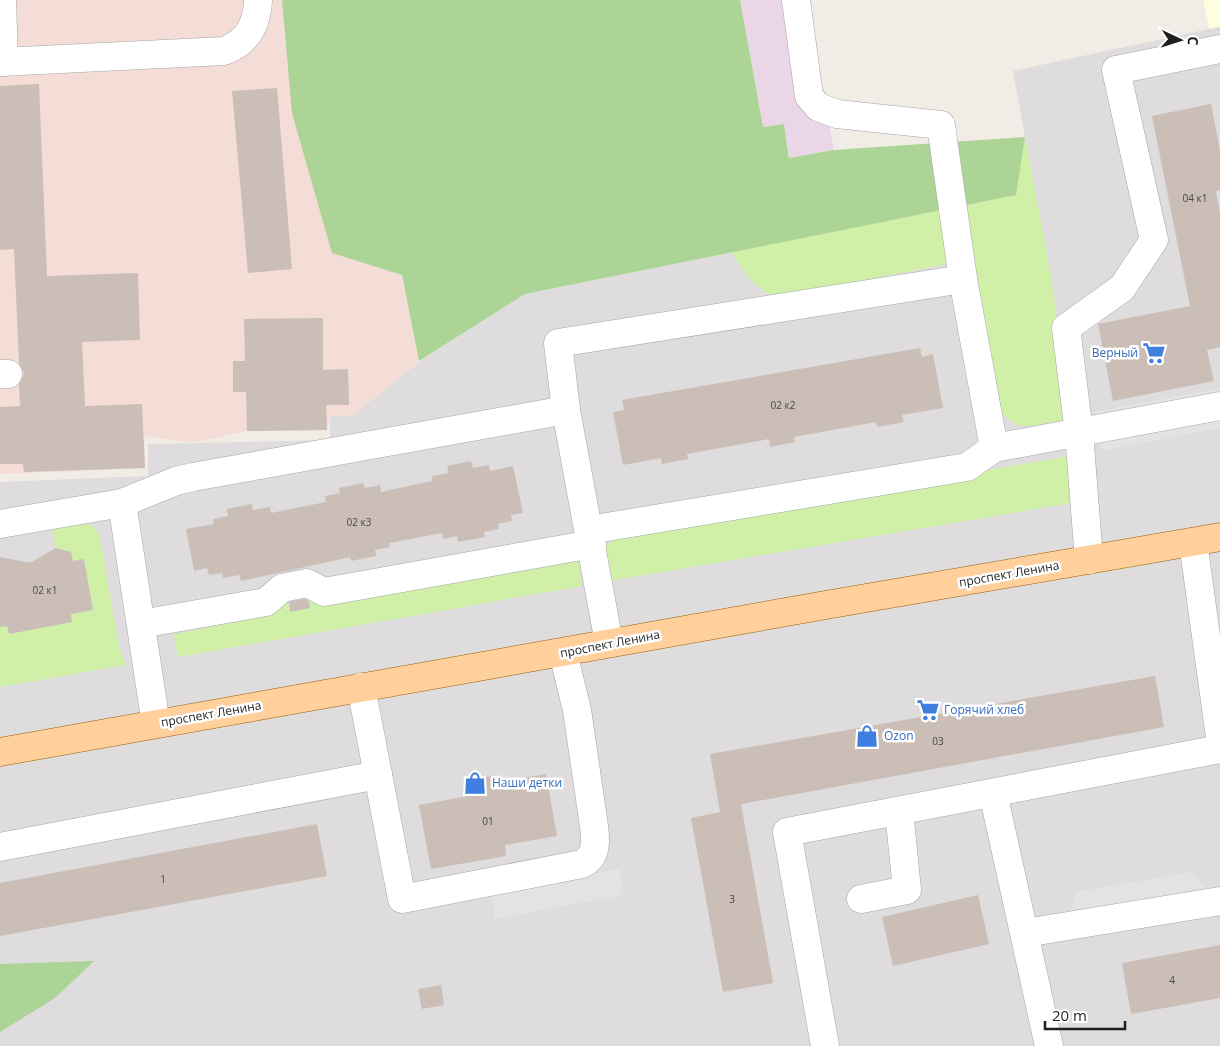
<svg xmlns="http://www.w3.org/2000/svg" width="1220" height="1046" font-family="'Open Sans',sans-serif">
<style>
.residential{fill:#dedcdc}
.industrial{fill:#ebd6e8}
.education{fill:#fffde0}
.military{fill:#f4ddd7}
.grass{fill:#cff0a6}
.forest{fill:#acd496}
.parking{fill:#e3e3e3}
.building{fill:#cabeb7}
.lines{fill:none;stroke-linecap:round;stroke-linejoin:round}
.minor-casing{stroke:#a6a6a6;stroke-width:29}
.major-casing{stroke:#9b5f00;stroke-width:29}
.minor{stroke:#fff;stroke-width:28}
.major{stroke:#ffcf9c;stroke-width:28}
.labels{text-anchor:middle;stroke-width:5;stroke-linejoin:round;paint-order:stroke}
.number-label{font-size:10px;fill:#4a4745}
.shop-label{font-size:12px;fill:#366cbe;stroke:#fff;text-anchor:start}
.street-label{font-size:12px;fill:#1f1f1f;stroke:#fff}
</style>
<rect width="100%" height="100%" fill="#f1ece5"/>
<path class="residential" d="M 1203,0 L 1220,0 L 1220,1046 L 0,1046 L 0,482 L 148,476 L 148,444 L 330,440 L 330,416 L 353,415 L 420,361 L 525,294 L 1016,195 L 1025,137 L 1013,71 L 1209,29 Z"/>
<path class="industrial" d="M 740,0 L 807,0 L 834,150 L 790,158 L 784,124 L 763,127 Z"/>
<path class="education" d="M 1203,0 L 1220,0 L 1220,27 L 1209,29 Z"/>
<path class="military" d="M 0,0 L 346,0 L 419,361 L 353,415 L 330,416 L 327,430 L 247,431 L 192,443 L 144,436 L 145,468 L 0,474 Z"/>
<g class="grass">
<path d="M 1025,137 L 1051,275 L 1069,419 C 1042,423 1015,437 999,408 L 973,259 L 776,297 C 756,289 742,271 732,252 L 1015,195 Z"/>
<path d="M 1069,456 L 1077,502 L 609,581 L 604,548 L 622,533 Z"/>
<path d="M 80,522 L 93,526 L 99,534 L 119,646 L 126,665 L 0,687 L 0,627 L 7,626 L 9,634 L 72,622 L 71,614 L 93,610 L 84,559 L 73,561 L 56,548 L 51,527 Z"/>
<path d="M 578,559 L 582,586 L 178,657 L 174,634 L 263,617 L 286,595 L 290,612 L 310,608 L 307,591 Z"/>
</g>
<g class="forest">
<path d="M 282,0 L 740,0 L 763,127 L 784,124 L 789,158 L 834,150 L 1025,137 L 1016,195 L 525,294 L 419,361 L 402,275 L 332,253 L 292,113 Z"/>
<path d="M 94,961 L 55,998 L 0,1032 L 0,964 Z"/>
</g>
<g class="parking">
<path d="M 1220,388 L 1220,428 L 1102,451 L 1094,412 Z"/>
<path d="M 619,869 L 624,895 L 495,919 L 490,893 Z"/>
<path d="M 1191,872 L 1209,891 L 1070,914 L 1075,892 Z"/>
</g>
<g class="building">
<path d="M 39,84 L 47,276 L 138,273 L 140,340 L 82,342 L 85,406 L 142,404 L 145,468 L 24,472 L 23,464 L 0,464 L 0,407 L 20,406 L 19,384 L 24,374 L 19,363 L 14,249 L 0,250 L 0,86 Z"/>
<path d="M 277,88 L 292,269 L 248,273 L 232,91 Z"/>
<path d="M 1211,104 L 1220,151 L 1220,190 L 1216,191 L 1220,213 L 1220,347 L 1207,350 L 1214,381 L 1113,401 L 1098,324 L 1190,306 L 1152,116 Z"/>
<path d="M 323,318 L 323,370 L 348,369 L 349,405 L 326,405 L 327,430 L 247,431 L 246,392 L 233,392 L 233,361 L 245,361 L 244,319 Z"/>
<path d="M 920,348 L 922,357 L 933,354 L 943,408 L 902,415 L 904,422 L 877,427 L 876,422 L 794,437 L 795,442 L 770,447 L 769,439 L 687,454 L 688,459 L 662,464 L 661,458 L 623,465 L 613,412 L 624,410 L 622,400 Z"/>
<path d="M 471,461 L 473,468 L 489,465 L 490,471 L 513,466 L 523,513 L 511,515 L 512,521 L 498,524 L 499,529 L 484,532 L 485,537 L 458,542 L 457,536 L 443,539 L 442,533 L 389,543 L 390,547 L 375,550 L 376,556 L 351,561 L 350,557 L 241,581 L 239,575 L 223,578 L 222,573 L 209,575 L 207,568 L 194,571 L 186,529 L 214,524 L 213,519 L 228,516 L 227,509 L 252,504 L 253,510 L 270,507 L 271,513 L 326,502 L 325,496 L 340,493 L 339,488 L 363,483 L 365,488 L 380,485 L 381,492 L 432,481 L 432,476 L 449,473 L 447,466 Z"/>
<path d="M 56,548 L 71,552 L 73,561 L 84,559 L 93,610 L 71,614 L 72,622 L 9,634 L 7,626 L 0,627 L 0,557 L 30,563 Z"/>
<path d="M 305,599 L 309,602 L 310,608 L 290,612 L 289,602 Z"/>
<path d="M 1155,676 L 1164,727 L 741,804 L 773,983 L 723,992 L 691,818 L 720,812 L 710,754 Z"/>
<path d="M 546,774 L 557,836 L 505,845 L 506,856 L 431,869 L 419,805 L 474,795 L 471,780 L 496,775 L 497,783 Z"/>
<path d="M 317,824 L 327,876 L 0,936 L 0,883 Z"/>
<path d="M 978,895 L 989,944 L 893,966 L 882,917 Z"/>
<path d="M 1220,945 L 1220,998 L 1131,1014 L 1122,963 Z"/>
<path d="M 441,985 L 444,1005 L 422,1009 L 418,989 Z"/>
</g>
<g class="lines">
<defs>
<g id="minor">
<path d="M 2,0 L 4,62"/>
<path d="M 796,0 L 809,96 L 818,107 L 837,114 L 941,125 L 963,279"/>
<path d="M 0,62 L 224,51 C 248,42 257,25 258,0"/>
<path d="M 0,374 L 8,374"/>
<path d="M 122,503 L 176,481 L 193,477 L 566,410"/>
<path d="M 0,524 L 122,503 L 156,724"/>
<path d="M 589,530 L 967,467 L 994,448"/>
<path d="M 1193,542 L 1220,737"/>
<path d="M 1089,560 L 1079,433 L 1066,328 L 1122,288 L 1154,240 L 1116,70 L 1220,49"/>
<path d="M 141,624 L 266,602 L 282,588 L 307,583 L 324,592 L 592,544"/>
<path d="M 609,643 L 566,410 L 558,343 L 963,279 L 994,448 L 1220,406"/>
<path d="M 361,687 L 402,899 L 582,864 C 597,856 596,842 594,826 L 577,710 L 563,653"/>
<path d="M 993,793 L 1049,1046"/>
<path d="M 0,847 L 378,775"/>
<path d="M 861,899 L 907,890 L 899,811"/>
<path d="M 1025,933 L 1220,901"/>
<path d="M 825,1046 L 787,832 L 1220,749"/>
</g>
<path id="major" d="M 0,752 L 820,606 L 1220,537"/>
</defs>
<use href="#minor" class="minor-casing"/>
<use href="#major" class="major-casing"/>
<use href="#minor" class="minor"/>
<use href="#major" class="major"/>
</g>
<defs>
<symbol id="supermarket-bare" viewBox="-9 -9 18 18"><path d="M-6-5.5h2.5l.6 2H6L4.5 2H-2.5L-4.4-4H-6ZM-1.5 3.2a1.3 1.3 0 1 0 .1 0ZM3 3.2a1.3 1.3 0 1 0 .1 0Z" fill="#3f7fe0" stroke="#fff" stroke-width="2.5" paint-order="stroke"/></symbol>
<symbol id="shop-bare" viewBox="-9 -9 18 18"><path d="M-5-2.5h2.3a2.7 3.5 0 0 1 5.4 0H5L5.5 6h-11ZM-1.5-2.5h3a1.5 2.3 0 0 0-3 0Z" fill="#3f7fe0" stroke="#fff" stroke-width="2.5" paint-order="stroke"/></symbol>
</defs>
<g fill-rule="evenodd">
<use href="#supermarket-bare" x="1138" y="337" width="32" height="32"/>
<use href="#supermarket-bare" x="912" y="694" width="32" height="32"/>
<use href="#shop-bare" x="851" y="720" width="32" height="32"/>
<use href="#shop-bare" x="459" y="767" width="32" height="32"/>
</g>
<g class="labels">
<g class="number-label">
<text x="1195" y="202">04 к1</text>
<text x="783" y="409">02 к2</text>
<text x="359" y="526">02 к3</text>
<text x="45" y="594">02 к1</text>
<text x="938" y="745">03</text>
<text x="488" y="825">01</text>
<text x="163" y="883">1</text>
<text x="732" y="903">3</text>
<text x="1172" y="984">4</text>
</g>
<g class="shop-label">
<text x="1138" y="357" text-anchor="end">Верный</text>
<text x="944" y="714">Горячий хлеб</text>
<text x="884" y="740">Ozon</text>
<text x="492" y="787">Наши детки</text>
</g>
<g class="street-label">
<text transform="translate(1009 574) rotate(-10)" y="4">проспект Ленина</text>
<text transform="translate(610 644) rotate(-11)" y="4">проспект Ленина</text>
<text transform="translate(211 714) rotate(-10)" y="4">проспект Ленина</text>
</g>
</g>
<g transform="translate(1180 40) rotate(94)" stroke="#ffffff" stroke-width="4" paint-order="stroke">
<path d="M0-4L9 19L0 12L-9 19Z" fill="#1f1f1f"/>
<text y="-8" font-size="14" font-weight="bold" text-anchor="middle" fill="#1f1f1f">С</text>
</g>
<path d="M1045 1021v8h80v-8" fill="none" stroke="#1f1f1f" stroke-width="2.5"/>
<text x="1052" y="1021" font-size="15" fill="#1f1f1f" stroke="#ffffff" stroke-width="4" paint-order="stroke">20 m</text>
</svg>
